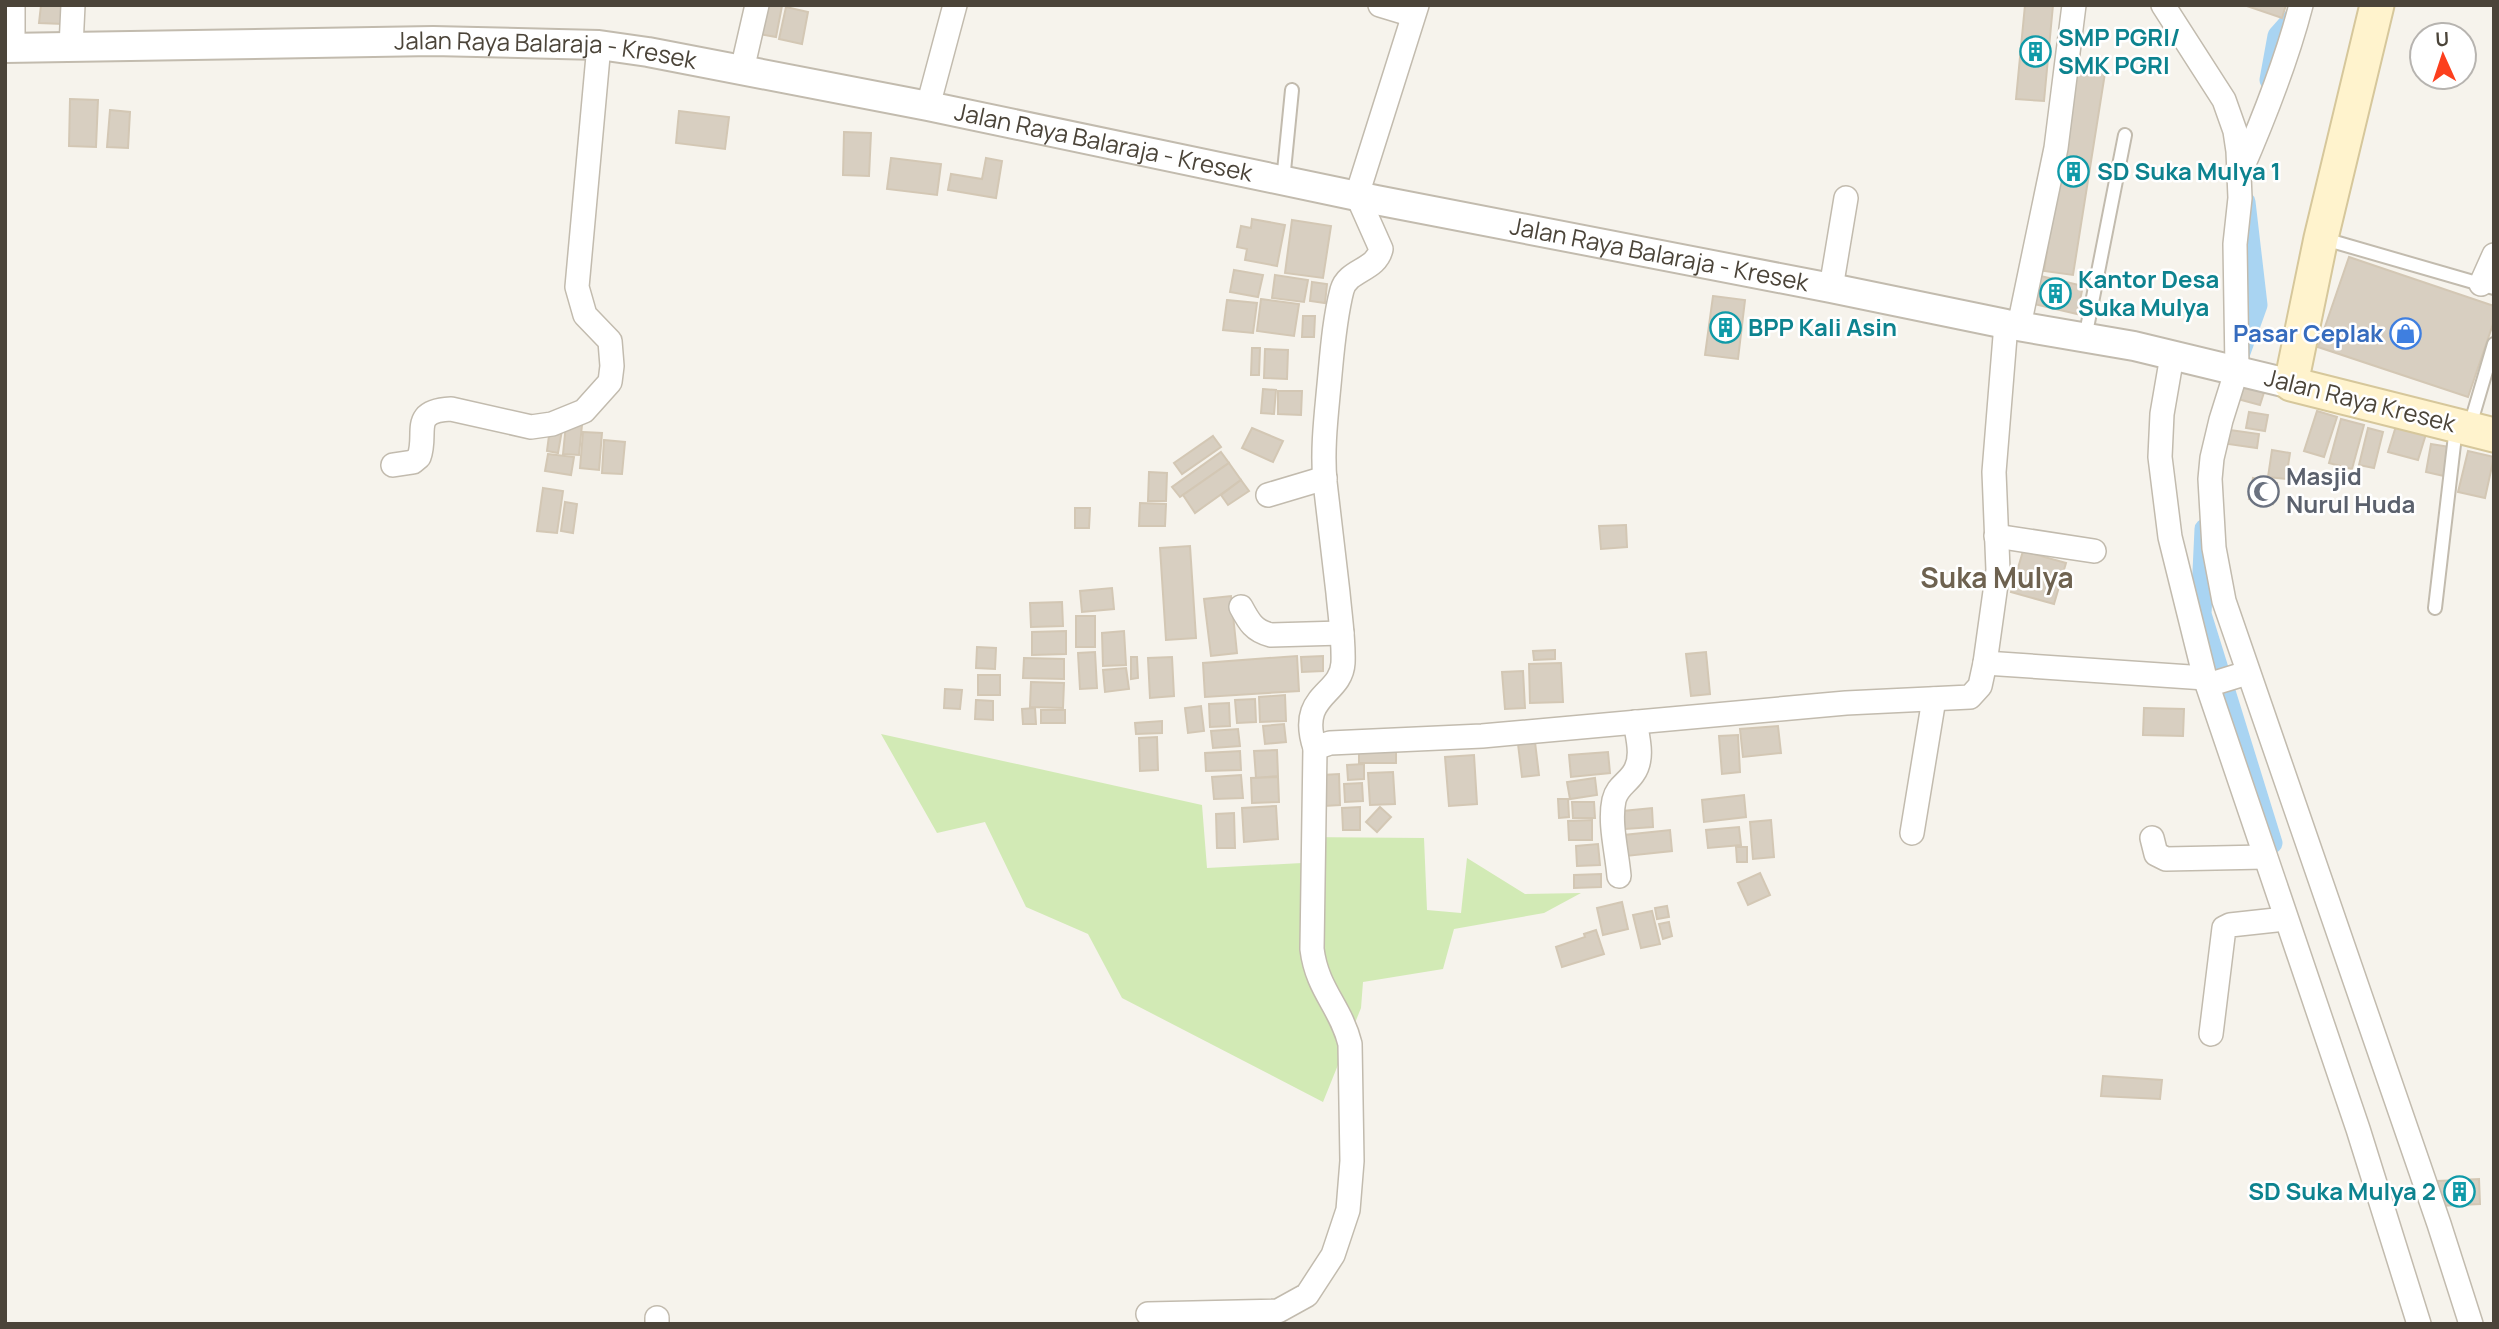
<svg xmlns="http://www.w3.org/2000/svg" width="2499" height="1329" font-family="Manrope,sans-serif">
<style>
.green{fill:#d2eab5}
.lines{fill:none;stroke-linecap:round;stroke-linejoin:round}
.canal{stroke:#a9d4f2;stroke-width:21}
.building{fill:#d8cfc1;stroke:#d3c7b4;stroke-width:2}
.service-casing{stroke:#c2bbae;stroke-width:16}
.minor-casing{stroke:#c2bbae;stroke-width:26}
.tertiary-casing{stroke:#c2bbae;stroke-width:32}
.secondary-casing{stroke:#d6c79b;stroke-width:37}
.service{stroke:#fff;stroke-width:12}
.minor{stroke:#fff;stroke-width:23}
.tertiary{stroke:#fff;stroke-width:28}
.secondary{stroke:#fff3cd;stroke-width:33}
.labels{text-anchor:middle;stroke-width:5;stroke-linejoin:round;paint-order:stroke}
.culture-label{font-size:24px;font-weight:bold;fill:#0d838f;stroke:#fff;text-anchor:start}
.street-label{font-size:24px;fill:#4b4439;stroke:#fff}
.shop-label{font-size:24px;font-weight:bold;fill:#366cbe;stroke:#fff;text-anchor:end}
.worship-label{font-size:24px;font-weight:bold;fill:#5b616d;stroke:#fff;text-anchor:start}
.quarter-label{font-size:28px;font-weight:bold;fill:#6e6250;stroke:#fff}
</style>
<rect width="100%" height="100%" fill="#f6f3ec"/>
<path class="green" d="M 881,734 L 1202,805 L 1207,868 L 1302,863 L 1302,837 L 1424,838 L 1427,910 L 1461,913 L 1467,858 L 1525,894 L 1581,893 L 1544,913 L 1454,929 L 1443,969 L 1363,982 L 1361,1008 L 1323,1102 L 1122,998 L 1088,934 L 1026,907 L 985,822 L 937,833 Z"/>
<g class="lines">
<g class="canal">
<path d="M 2270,80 L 2278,36 L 2299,12"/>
<path d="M 2238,358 L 2257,305 L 2245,202"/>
<path d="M 2205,529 L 2201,614 L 2272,843"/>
</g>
</g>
<g class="building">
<path d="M 41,5 L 64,5 L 63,24 L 39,23 Z"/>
<path d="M 759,5 L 782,6 L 776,37 L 754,33 Z"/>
<path d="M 2025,5 L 2053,5 L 2044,101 L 2016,99 Z"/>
<path d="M 2244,5 L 2286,5 L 2282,18 Z"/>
<path d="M 786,7 L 808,12 L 802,44 L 779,39 Z"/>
<path d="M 2075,68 L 2105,73 L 2073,275 L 2044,271 Z"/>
<path d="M 70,99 L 98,100 L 96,147 L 69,146 Z"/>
<path d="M 110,110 L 130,112 L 128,148 L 107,147 Z"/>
<path d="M 679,111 L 729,117 L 725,149 L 676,143 Z"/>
<path d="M 844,132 L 871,133 L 869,176 L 843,175 Z"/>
<path d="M 891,158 L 941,164 L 937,195 L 887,189 Z"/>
<path d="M 986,158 L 1002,161 L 996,198 L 948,190 L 951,174 L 982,179 Z"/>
<path d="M 1252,219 L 1285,225 L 1277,266 L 1245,260 L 1247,249 L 1237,247 L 1241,226 L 1251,228 Z"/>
<path d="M 1292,220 L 1331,226 L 1323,278 L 1285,273 Z"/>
<path d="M 2349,257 L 2494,306 L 2494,321 L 2468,397 L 2318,347 Z"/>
<path d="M 1234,270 L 1263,275 L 1258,297 L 1230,292 Z"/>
<path d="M 2032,274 L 2083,286 L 2077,314 L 2026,302 Z"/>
<path d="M 1275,275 L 1308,280 L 1304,302 L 1272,298 Z"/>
<path d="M 1312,282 L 1327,284 L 1325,303 L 1310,301 Z"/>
<path d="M 1713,296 L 1745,300 L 1738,359 L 1705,355 Z"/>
<path d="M 1261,299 L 1299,304 L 1294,336 L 1257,331 Z"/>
<path d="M 1227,300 L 1257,303 L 1253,333 L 1223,330 Z"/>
<path d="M 1303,316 L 1315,316 L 1314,337 L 1302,337 Z"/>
<path d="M 1252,348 L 1260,348 L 1259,375 L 1251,375 Z"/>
<path d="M 1265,349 L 1288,350 L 1287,379 L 1264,378 Z"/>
<path d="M 2240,375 L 2267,383 L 2260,405 L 2234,398 Z"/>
<path d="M 1263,389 L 1276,390 L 1274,414 L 1261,413 Z"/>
<path d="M 1278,391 L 1302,391 L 1301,415 L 1278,414 Z"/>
<path d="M 2317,411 L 2337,417 L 2324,457 L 2304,451 Z"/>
<path d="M 2249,412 L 2268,415 L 2265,431 L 2246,428 Z"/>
<path d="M 2341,419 L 2364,425 L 2352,469 L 2329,463 Z"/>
<path d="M 566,424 L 582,425 L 579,455 L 563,454 Z"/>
<path d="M 2396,426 L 2426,434 L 2418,460 L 2388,452 Z"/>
<path d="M 550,428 L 562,430 L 558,453 L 547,451 Z"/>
<path d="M 1252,428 L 1283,441 L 1273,462 L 1242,448 Z"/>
<path d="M 2368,428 L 2383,432 L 2374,468 L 2359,465 Z"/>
<path d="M 2230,430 L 2259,434 L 2257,448 L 2228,444 Z"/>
<path d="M 583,432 L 602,433 L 599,470 L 580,468 Z"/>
<path d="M 1213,436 L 1221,447 L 1182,474 L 1174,463 Z"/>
<path d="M 604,440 L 625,442 L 622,474 L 602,473 Z"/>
<path d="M 2431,444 L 2450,447 L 2444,476 L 2426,472 Z"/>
<path d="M 2272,450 L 2290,453 L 2286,479 L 2268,477 Z"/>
<path d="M 2468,451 L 2494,457 L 2485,498 L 2458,492 Z"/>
<path d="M 1221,452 L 1229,463 L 1180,497 L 1172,487 Z"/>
<path d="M 548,454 L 574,457 L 571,475 L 545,471 Z"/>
<path d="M 1229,463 L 1241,480 L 1195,513 L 1183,495 Z"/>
<path d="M 1149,472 L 1167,473 L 1166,501 L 1148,501 Z"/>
<path d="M 2253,478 L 2277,483 L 2273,504 L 2249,499 Z"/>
<path d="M 1241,480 L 1249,491 L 1228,505 L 1221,495 Z"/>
<path d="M 543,488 L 563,491 L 557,533 L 537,531 Z"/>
<path d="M 565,502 L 577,504 L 573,533 L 561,531 Z"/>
<path d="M 1140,503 L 1166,504 L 1165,526 L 1139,526 Z"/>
<path d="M 1075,508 L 1090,508 L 1089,528 L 1075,528 Z"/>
<path d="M 1626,525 L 1627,547 L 1601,549 L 1599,526 Z"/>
<path d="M 1190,546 L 1196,638 L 1166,640 L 1160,548 Z"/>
<path d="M 2023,551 L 2066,563 L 2054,604 L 2011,592 Z"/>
<path d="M 1112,588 L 1114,609 L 1082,612 L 1080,591 Z"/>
<path d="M 1231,596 L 1237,653 L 1211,656 L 1204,599 Z"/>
<path d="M 1062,602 L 1063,626 L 1031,627 L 1030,603 Z"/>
<rect x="1076" y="616" width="19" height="31"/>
<path d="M 1066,631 L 1066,654 L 1032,655 L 1032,632 Z"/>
<path d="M 1124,631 L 1126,665 L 1103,666 L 1102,633 Z"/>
<path d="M 977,647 L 996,648 L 995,669 L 976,668 Z"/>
<path d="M 1555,650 L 1555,659 L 1534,660 L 1533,651 Z"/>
<path d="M 1095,652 L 1097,688 L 1080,689 L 1078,653 Z"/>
<path d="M 1706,652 L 1710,694 L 1691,696 L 1686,654 Z"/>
<path d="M 1297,656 L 1299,691 L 1205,697 L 1203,663 Z"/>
<path d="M 1323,656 L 1323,671 L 1302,672 L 1301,657 Z"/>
<path d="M 1131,657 L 1137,657 L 1138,678 L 1131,679 Z"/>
<path d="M 1172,657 L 1174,696 L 1150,698 L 1148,658 Z"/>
<path d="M 1024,658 L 1064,659 L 1064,679 L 1023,678 Z"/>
<path d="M 1561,663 L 1563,702 L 1530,703 L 1529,664 Z"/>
<path d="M 1126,668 L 1129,689 L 1105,692 L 1103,670 Z"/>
<path d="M 1523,671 L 1525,708 L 1505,709 L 1502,672 Z"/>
<rect x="978" y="675" width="22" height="20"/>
<path d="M 1031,682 L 1064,683 L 1063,708 L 1030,707 Z"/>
<path d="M 945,689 L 962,690 L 960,709 L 944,708 Z"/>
<path d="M 1285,695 L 1286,721 L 1260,722 L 1259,697 Z"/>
<path d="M 1255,699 L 1256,722 L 1237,723 L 1235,700 Z"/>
<path d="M 976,700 L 993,701 L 993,720 L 975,719 Z"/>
<path d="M 1229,703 L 1230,726 L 1210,727 L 1209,704 Z"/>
<path d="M 1201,706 L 1204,731 L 1188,733 L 1185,708 Z"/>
<path d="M 1035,708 L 1036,724 L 1023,724 L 1022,709 Z"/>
<path d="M 2144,708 L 2184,709 L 2183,736 L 2143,735 Z"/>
<rect x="1041" y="710" width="24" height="13"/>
<path d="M 1162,721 L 1162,733 L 1136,734 L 1135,723 Z"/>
<path d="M 1284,724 L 1286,742 L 1265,744 L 1263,726 Z"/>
<path d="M 1778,726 L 1781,753 L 1743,757 L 1740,729 Z"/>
<path d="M 1238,729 L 1240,746 L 1213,748 L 1211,731 Z"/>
<path d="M 1738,735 L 1740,772 L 1722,774 L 1719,736 Z"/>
<path d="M 1157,737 L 1158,770 L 1140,771 L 1139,738 Z"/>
<path d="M 1535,742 L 1539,775 L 1522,777 L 1518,744 Z"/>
<rect x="1359" y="745" width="37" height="18"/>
<path d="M 1277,750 L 1278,776 L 1256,778 L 1254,751 Z"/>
<path d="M 1240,751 L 1241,770 L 1206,771 L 1205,753 Z"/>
<path d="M 1608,752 L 1610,773 L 1571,777 L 1569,755 Z"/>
<path d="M 1474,755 L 1477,804 L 1449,806 L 1445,757 Z"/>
<path d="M 1364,764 L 1364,779 L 1348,780 L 1347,765 Z"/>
<path d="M 1393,772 L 1395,804 L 1370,805 L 1368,773 Z"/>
<path d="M 1339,774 L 1340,805 L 1324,806 L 1322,775 Z"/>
<path d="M 1241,775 L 1243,798 L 1214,799 L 1212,777 Z"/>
<path d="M 1278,777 L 1279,802 L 1252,803 L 1251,778 Z"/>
<path d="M 1595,778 L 1597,795 L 1570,799 L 1567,782 Z"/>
<path d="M 1362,783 L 1363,801 L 1345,802 L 1344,784 Z"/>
<path d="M 1744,795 L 1746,817 L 1704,822 L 1702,800 Z"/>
<path d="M 1558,799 L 1568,799 L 1569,817 L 1559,818 Z"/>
<path d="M 1572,802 L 1594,802 L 1595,818 L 1573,818 Z"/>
<path d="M 1276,806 L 1278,839 L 1244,842 L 1242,808 Z"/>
<path d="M 1360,807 L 1360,830 L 1343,830 L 1342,808 Z"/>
<path d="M 1380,807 L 1391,817 L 1377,832 L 1366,822 Z"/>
<path d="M 1652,808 L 1653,827 L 1625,829 L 1623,811 Z"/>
<path d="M 1234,813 L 1235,848 L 1217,848 L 1216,814 Z"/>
<path d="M 1592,820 L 1592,840 L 1569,840 L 1568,821 Z"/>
<path d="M 1771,820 L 1774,857 L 1753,859 L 1750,822 Z"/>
<path d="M 1739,827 L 1741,845 L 1708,848 L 1706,830 Z"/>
<path d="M 1670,830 L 1672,851 L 1626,856 L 1624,835 Z"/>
<path d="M 1598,844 L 1600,865 L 1577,866 L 1576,846 Z"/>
<path d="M 1736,847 L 1747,847 L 1747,862 L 1737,862 Z"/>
<path d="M 1760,873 L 1770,895 L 1748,905 L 1738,883 Z"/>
<path d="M 1601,874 L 1601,887 L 1574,888 L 1574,875 Z"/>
<path d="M 1622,902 L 1628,929 L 1603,935 L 1597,908 Z"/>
<path d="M 1667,906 L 1669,917 L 1657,919 L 1655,908 Z"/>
<path d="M 1652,911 L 1660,944 L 1641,948 L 1633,915 Z"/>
<path d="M 1669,922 L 1672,936 L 1663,939 L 1659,924 Z"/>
<path d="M 1596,930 L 1604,954 L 1562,967 L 1556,947 L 1585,937 L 1584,934 Z"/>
<path d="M 2103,1076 L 2162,1080 L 2160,1099 L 2101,1096 Z"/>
<path d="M 2479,1179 L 2480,1204 L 2439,1206 L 2438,1181 Z"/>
</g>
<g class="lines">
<defs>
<g id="service">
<path d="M 1283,181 L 1292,90"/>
<path d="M 2321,238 L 2494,288"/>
<path d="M 2085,338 L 2125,135"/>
<path d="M 2469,429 L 2494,344"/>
<path d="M 2435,608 L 2456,427"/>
</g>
<g id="minor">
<path d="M 1380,5 L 1413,15"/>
<path d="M 2163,5 L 2224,100 L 2235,131 L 2238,151 L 2240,198 L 2235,244 L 2237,369 L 2221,420 L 2212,458 L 2210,479 L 2214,548 L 2224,601 L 2439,1224 L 2471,1324"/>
<path d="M 71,47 L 73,5"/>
<path d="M 13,48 L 13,5"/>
<path d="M 742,70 L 757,5"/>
<path d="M 928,106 L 955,5"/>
<path d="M 2240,173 C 2264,118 2286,63 2301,5"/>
<path d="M 2481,284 L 2494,255"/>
<path d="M 1831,288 L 1846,198"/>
<path d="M 2019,326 L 2056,148 L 2074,5"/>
<path d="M 2172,356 L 2162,414 L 2160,457 L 2170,537 L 2205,678 L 2358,1129 L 2419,1324"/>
<path d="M 393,465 L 413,462 L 419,457 C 428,433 409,411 451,409 L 531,427 L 552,424 L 584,411 L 610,382 L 612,366 L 610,341 L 585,315 L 577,287 L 599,45"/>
<path d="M 1268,495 L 1325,478"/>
<path d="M 1996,536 L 2094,551"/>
<path d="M 1241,607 C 1249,622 1254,631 1271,635 L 1342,633"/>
<path d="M 1985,663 L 2205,678"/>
<path d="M 2208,685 L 2247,673"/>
<path d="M 1315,748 L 1330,743 L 1482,736 L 1846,703 L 1970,697 L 1980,686 L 1985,663 L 1998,570 L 1994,472 L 2006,324"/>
<path d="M 1912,833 L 1934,699"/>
<path d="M 2152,838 L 2156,854 L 2166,859 L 2265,857"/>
<path d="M 1619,876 C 1617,852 1609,823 1614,800 C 1617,787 1626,784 1633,774 C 1644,759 1638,739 1635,722"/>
<path d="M 2211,1034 L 2224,928 L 2230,925 L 2285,919"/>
<path d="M 1148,1314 L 1278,1311 L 1307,1295 L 1333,1255 L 1348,1210 L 1352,1161 L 1350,1044 C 1341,1007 1317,990 1312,949 L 1315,748 C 1297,694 1341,696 1343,663 C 1344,640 1340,616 1338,593 C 1334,556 1329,519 1325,482 C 1322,450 1326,417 1329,385 C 1332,354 1334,321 1342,290 C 1348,269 1376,271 1381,249 L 1357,195 L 1417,5"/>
<path d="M 657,1324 L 657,1318"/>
</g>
<g id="tertiary">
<path id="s1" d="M 5,48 L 433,41 L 599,45 L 648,52 L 928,106 L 1376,200 L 1831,288 L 2006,324 L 2134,346 L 2291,384"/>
</g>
<path id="secondary" d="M 2377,5 L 2321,238 L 2291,384 L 2494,435"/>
</defs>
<use href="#service" class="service-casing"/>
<use href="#minor" class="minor-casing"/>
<use href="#tertiary" class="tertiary-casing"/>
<use href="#secondary" class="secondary-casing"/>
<use href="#service" class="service"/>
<use href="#minor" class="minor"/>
<use href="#tertiary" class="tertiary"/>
<use href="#secondary" class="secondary"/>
</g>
<defs>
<symbol id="building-ring" viewBox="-11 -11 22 22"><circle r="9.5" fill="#fff" stroke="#0f9aa8" stroke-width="1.5"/><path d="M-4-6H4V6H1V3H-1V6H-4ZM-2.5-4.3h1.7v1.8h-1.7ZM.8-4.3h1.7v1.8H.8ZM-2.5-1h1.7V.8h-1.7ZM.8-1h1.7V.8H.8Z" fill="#0f9aa8"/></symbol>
<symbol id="shop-ring" viewBox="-11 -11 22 22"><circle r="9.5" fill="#fff" stroke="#3f7fe0" stroke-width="1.5"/><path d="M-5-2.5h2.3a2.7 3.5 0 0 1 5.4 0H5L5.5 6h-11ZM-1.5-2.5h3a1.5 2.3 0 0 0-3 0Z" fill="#3f7fe0"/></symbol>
<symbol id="mosque-ring" viewBox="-11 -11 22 22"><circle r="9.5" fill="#fff" stroke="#6b7280" stroke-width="1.5"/><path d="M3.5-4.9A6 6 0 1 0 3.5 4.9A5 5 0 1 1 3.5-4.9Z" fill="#6b7280"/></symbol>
</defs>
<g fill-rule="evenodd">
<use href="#building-ring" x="2018" y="34" width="35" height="35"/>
<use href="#building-ring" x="2056" y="154" width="35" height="35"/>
<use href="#building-ring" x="2038" y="276" width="35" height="35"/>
<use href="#building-ring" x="1708" y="310" width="35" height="35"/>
<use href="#shop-ring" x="2388" y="316" width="35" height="35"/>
<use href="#mosque-ring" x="2246" y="474" width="35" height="35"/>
<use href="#building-ring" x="2442" y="1174" width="35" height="35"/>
</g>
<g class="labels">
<g class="culture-label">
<text x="2058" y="46">SMP PGRI/<tspan x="2058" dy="28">SMK PGRI</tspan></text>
<text x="2097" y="180">SD Suka Mulya 1</text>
<text x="2078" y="288">Kantor Desa<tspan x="2078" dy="28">Suka Mulya</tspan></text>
<text x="1748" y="336">BPP Kali Asin</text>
<text x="2436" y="1200" text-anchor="end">SD Suka Mulya 2</text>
</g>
<g class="street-label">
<text dy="8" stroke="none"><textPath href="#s1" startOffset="541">Jalan Raya Balaraja - Kresek</textPath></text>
<text dy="8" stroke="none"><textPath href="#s1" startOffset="1108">Jalan Raya Balaraja - Kresek</textPath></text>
<text dy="8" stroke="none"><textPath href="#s1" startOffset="1675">Jalan Raya Balaraja - Kresek</textPath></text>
<text transform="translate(2360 401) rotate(14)" y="8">Jalan Raya Kresek</text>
</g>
<g class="shop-label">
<text x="2383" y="342">Pasar Ceplak</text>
</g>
<g class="worship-label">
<text x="2286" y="485">Masjid<tspan x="2286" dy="28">Nurul Huda</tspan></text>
</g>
<g class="quarter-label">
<text x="1997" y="588">Suka Mulya</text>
</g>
</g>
<rect width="2499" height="1329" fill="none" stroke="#4b4439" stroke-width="14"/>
<g transform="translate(2443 56) rotate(357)"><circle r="33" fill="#ffffff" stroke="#b7b4b0" stroke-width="2"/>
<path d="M0-5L12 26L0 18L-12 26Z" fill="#fc3f1d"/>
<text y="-10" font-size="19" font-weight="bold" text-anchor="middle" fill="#4b4439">U</text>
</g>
</svg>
